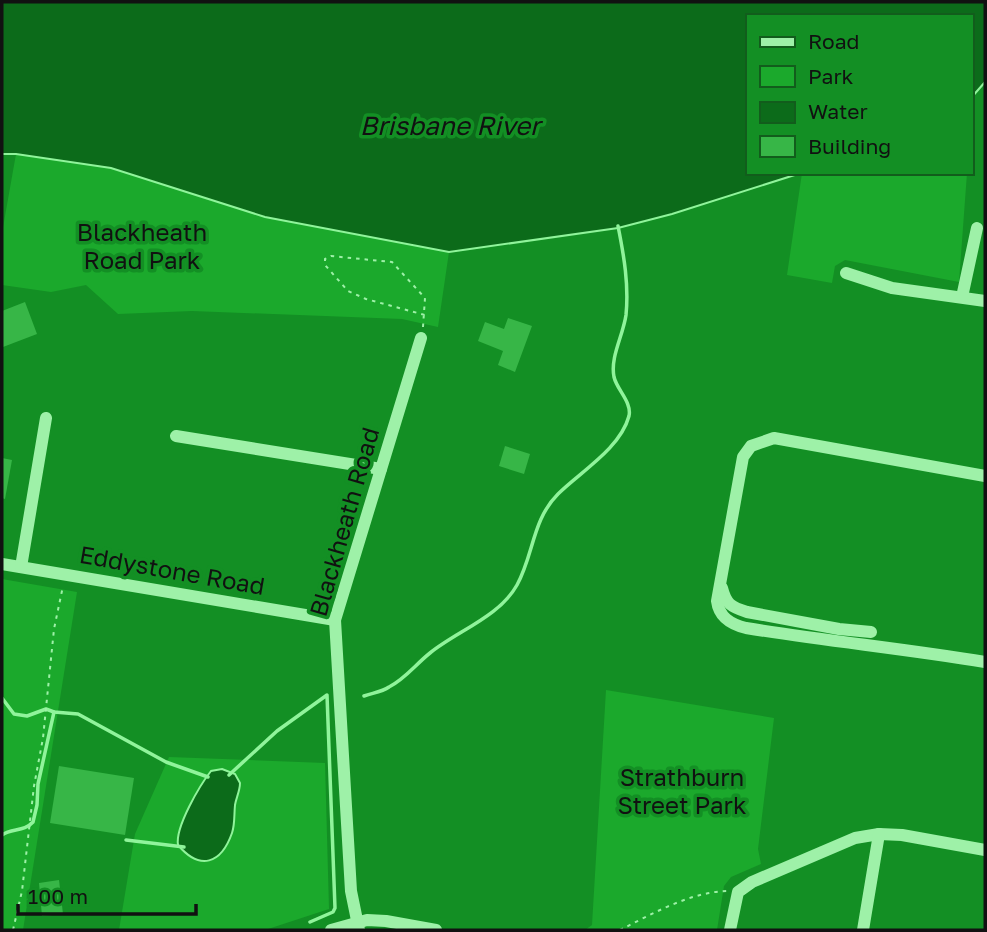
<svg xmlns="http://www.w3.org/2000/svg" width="987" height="932" font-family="'Golos Text',sans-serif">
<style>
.green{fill:#1ba92c}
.water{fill:#0c6b1a;stroke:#90f49b;stroke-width:2}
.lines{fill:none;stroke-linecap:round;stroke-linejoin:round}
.stream{stroke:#90f49b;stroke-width:3.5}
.building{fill:#37b647}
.path{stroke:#9ef1a8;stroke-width:2;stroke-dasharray:3.5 5;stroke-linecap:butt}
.minor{stroke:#9ef1a8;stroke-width:12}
.labels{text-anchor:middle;stroke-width:7;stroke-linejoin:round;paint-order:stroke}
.park-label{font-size:24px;fill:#111;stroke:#138f24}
.street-label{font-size:24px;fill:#111;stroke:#138f24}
.water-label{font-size:26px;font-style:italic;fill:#111;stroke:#138f24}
</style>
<rect width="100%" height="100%" fill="#138f24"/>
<g class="green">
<path d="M 16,154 L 111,168 L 265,217 L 449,252 L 438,327 L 402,319 L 192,311 L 118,314 L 86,285 L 51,292 L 2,285 L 2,233 Z"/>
<path d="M 802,173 L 967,173 L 959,282 L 845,260 L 835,266 L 832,283 L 787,275 Z"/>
<path d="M 2,579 L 77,592 L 23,930 L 2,930 Z"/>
<path d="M 606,690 L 774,718 L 758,849 L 761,864 L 731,877 L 724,886 L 717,930 L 585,930 L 592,925 Z"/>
<path d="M 169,757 L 325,763 L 329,909 L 265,930 L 119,930 L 135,834 Z"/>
</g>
<g class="water">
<path d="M 2,2 L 985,2 L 985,82 L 971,98 L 971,16 L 747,16 L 747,173 L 801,173 L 672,214 L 618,228 L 449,252 L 265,217 L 111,168 L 16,154 L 2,154 Z"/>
<path d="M 222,769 L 235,774 L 240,783 C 240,791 236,798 235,805 C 234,815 235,824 232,833 C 221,864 200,871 178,845 C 175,827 200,785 211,771 Z"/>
</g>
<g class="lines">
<g class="stream">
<path d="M 364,696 C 372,693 382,692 389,687 C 405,679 416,664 430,653 C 457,631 499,617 517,585 C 534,554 532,520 558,494 C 580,472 620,449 629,416 C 632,402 617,390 614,377 C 610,357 623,336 626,315 C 629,285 624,256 618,226"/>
<path d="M 2,698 L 14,714 L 27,716 L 46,709 L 54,712 L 78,714 L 166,762 L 208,777"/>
<path d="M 229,775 L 277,731 L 327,695 L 335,908 L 333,912 L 310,922"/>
<path d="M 2,835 C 12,828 24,832 33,822 L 37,805 L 38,784 L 54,712"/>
<path d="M 126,840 L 184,847"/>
</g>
</g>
<g class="building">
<path d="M 25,302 L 37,334 L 3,347 L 2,311 Z"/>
<path d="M 508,318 L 532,326 L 515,372 L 498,365 L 503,351 L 478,341 L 485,322 L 504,329 Z"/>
<path d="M 505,446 L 530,454 L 524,474 L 499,466 Z"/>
<path d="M 2,458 L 12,460 L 5,499 L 2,498 Z"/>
<path d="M 59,766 L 134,778 L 125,835 L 50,823 Z"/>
<path d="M 59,880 L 63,914 L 42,916 L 39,883 Z"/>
</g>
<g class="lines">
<g class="path">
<path d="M 423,327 L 425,298 L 392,262 L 331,256 L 325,259 L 325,265 L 348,291 L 366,299 L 425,315"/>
<path d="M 13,930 L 22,891 L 34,786 L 43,738 L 54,629 L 63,586"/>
<path d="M 620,930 C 652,914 690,892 727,891"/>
</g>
<g class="minor">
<path d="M 846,273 L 892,288 L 985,301"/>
<path d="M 962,297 L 977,228"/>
<path d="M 176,436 L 381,469"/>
<path d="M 985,476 L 774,438 L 751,446 L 743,457 L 717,601 C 719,617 730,624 746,628 C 826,641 906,649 985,662"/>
<path d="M 2,564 L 335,620"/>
<path d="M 21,567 L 46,418"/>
<path d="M 722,588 C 726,604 731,607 747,612 L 839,629 L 871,632"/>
<path d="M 331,930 L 367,920 L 386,921 L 436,930"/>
<path d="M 359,930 L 351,891 L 335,620 L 421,338"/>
<path d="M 730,930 L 738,892 L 752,882 L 855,838 L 879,834 L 902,835 L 985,850"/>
<path d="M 863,930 L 879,834"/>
</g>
</g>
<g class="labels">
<g class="park-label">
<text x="142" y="241">Blackheath<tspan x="142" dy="28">Road Park</tspan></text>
<text x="682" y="786">Strathburn<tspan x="682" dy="28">Street Park</tspan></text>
</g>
<g class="street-label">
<text transform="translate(345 522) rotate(-74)" y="8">Blackheath Road</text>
<text transform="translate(172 571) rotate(10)" y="8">Eddystone Road</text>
</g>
<g class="water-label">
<text x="450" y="135">Brisbane River</text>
</g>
</g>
<rect width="987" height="932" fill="none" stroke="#111111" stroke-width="7"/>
<rect x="746" y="14" width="228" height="161" fill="#138f24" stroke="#125d1c" stroke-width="2"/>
<rect x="760" y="37" width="35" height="10" fill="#9ef1a8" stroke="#125d1c" stroke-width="2"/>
<text x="808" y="49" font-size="21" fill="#111111">Road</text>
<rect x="760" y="66" width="35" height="21" fill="#1ba92c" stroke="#125d1c" stroke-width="2"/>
<text x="808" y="84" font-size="21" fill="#111111">Park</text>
<rect x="760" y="102" width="35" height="21" fill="#0c6b1a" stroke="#125d1c" stroke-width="2"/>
<text x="808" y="119" font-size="21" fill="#111111">Water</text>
<rect x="760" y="136" width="35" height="21" fill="#37b647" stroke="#125d1c" stroke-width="2"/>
<text x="808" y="154" font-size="21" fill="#111111">Building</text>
<path d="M18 904v10h178v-10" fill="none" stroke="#111111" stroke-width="3.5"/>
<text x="28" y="904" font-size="21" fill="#111111" stroke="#138f24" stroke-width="5" paint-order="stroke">100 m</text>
</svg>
